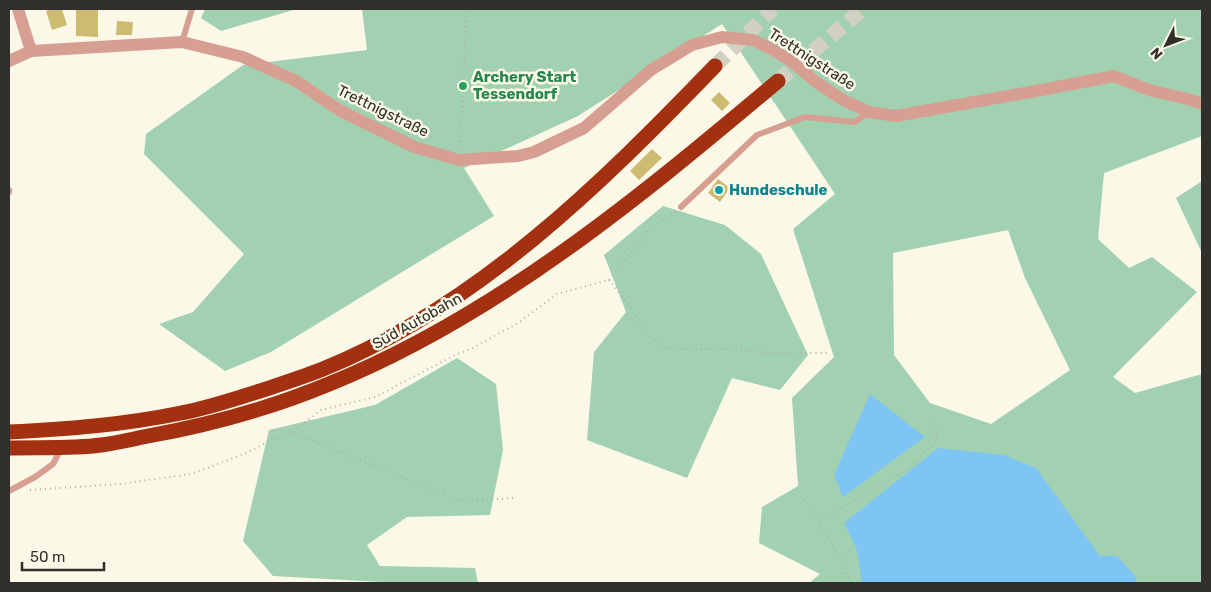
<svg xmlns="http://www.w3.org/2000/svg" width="1211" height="592" font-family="Rubik,sans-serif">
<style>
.green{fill:#a1d1b0;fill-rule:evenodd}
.water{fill:#7fc5f3}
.building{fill:#cdbb72}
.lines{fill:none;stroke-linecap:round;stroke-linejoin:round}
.highway-tunnel{stroke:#d2d0c2;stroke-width:15;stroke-dasharray:15 8;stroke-linecap:butt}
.path{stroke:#b1afa3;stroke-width:2;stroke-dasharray:1 4;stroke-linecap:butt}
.lane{stroke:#d79f91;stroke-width:6}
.street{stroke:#d79f91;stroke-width:12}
.highway{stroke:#a33011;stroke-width:15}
.leisure-dot{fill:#2e9e5b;stroke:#fbf8e8;stroke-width:2}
.culture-dot{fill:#0f9aa8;stroke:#fbf8e8;stroke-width:2}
.labels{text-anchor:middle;stroke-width:5;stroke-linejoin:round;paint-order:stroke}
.street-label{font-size:15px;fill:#302f29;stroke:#fbf8e8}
.leisure-label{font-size:15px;font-weight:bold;fill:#27864d;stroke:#fbf8e8;text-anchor:start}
.culture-label{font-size:15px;font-weight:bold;fill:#0d838f;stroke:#fbf8e8;text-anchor:start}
</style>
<rect width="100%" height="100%" fill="#fbf8e8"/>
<g class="green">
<path d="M 205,9 L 297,9 L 221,31 L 201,18 Z"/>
<path d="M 362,9 L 1202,9 L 1202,136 L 1104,173 L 1098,239 L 1129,268 L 1152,257 L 1197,292 L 1113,377 L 1135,393 L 1202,374 L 1202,583 L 809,583 L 820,574 L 759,543 L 762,507 L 798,486 L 792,398 L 834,357 L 793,229 L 835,194 L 722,24 L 578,116 L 464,168 L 494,216 L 271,352 L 225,371 L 159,324 L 193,312 L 244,254 L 144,154 L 146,134 L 243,65 L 367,50 ZM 1008,230 L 1025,278 L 1070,370 L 991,424 L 930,403 L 894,355 L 893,253 Z"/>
<path d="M 1202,181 L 1202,253 L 1176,198 Z"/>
<path d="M 663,206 L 725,225 L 761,254 L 808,355 L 780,390 L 732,378 L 687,478 L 587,440 L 594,352 L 626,312 L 604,255 Z"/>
<path d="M 457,358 L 496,384 L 503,450 L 490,515 L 407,517 L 367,545 L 380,566 L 475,568 L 478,583 L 400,583 L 273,576 L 243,541 L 269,430 L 375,405 Z"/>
</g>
<g class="water">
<path d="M 870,394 L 925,437 L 843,497 L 834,475 Z"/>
<path d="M 938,448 L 1004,455 L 1036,468 L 1100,556 L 1117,556 L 1135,576 L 1137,583 L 862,583 L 857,550 L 844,523 Z"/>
</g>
<g class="building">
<path d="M 52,9 L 62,9 L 67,25 L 52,30 L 46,11 Z"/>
<path d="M 76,9 L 98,9 L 98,37 L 76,36 Z"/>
<path d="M 117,21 L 133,22 L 132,35 L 116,35 Z"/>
<path d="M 719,92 L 730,103 L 722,111 L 711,100 Z"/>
<path d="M 652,149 L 662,158 L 639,180 L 630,171 Z"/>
<path d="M 718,179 L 730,188 L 720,202 L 708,193 Z"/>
</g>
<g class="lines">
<g class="highway-tunnel">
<path d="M 715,66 L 773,9"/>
<path d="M 778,81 L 863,9"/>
</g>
<g class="path">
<path d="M 460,147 L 467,9"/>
<path d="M 609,280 L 630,307 L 646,334 L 668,349 L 736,349 L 767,353 L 828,353"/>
<path d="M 293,432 L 321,410 L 375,397 L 455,355 L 471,349 L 518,323 L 557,294 L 609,280 L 648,230 L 675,211"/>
<path d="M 30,490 L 120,484 L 191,474 L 244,454 L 274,439 L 292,432 L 460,501 L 513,498"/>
<path d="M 804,499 L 820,521 L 852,583"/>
<path d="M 820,521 L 905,471 L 937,441 L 935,419"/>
</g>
<g class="lane">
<path d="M 182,42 L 192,9"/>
<path d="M 9,190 L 9,192"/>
<path d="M 681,207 L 757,135 L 805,117 L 855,122 L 869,112"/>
<path d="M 9,491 L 35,477 L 53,464 L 62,447"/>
</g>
<g class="street">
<path d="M 18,9 L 31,51"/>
<path d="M 9,61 L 31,51 L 182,42 L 243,57 L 296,81 L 339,110 L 414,147 L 459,160 L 518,156 L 534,152 L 584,128 L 651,70 L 692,45 L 722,37 L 753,40 L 773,50 L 792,62 L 816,82 L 845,101 L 869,112 L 896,116 L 1036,91 L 1114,76 L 1149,90 L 1192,100 L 1202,104"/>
</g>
<g class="highway">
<path d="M 9,432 C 67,429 123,425 181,413 C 208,408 234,399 260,391 C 281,384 303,377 323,369 C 478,306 601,184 715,66"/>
<path d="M 9,448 C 39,447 71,449 101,445 C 117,443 133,439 148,436 C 210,425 271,408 329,384 C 497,316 641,196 778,81"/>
</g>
</g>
<circle class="leisure-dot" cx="463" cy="86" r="5"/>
<circle class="culture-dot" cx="719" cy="190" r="5"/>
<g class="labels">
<g class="street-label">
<text transform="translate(812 59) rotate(33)" y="5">Trettnigstraße</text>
<text transform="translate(383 111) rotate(26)" y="5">Trettnigstraße</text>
<text transform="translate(417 321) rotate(-29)" y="5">Süd Autobahn</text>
</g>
<g class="leisure-label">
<text x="473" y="82">Archery Start<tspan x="473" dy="17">Tessendorf</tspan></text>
</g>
<g class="culture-label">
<text x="729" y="195">Hundeschule</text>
</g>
</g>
<rect width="1211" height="592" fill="none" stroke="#302f29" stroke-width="20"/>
<g transform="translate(1166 45) rotate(228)" stroke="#fbf8e8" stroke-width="4" paint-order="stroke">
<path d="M0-4L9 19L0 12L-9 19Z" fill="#302f29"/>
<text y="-8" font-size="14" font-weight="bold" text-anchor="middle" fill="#302f29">N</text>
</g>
<path d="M22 562v8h82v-8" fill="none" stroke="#302f29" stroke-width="2.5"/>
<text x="30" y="562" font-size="15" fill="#302f29" stroke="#fbf8e8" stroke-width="4" paint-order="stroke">50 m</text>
</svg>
